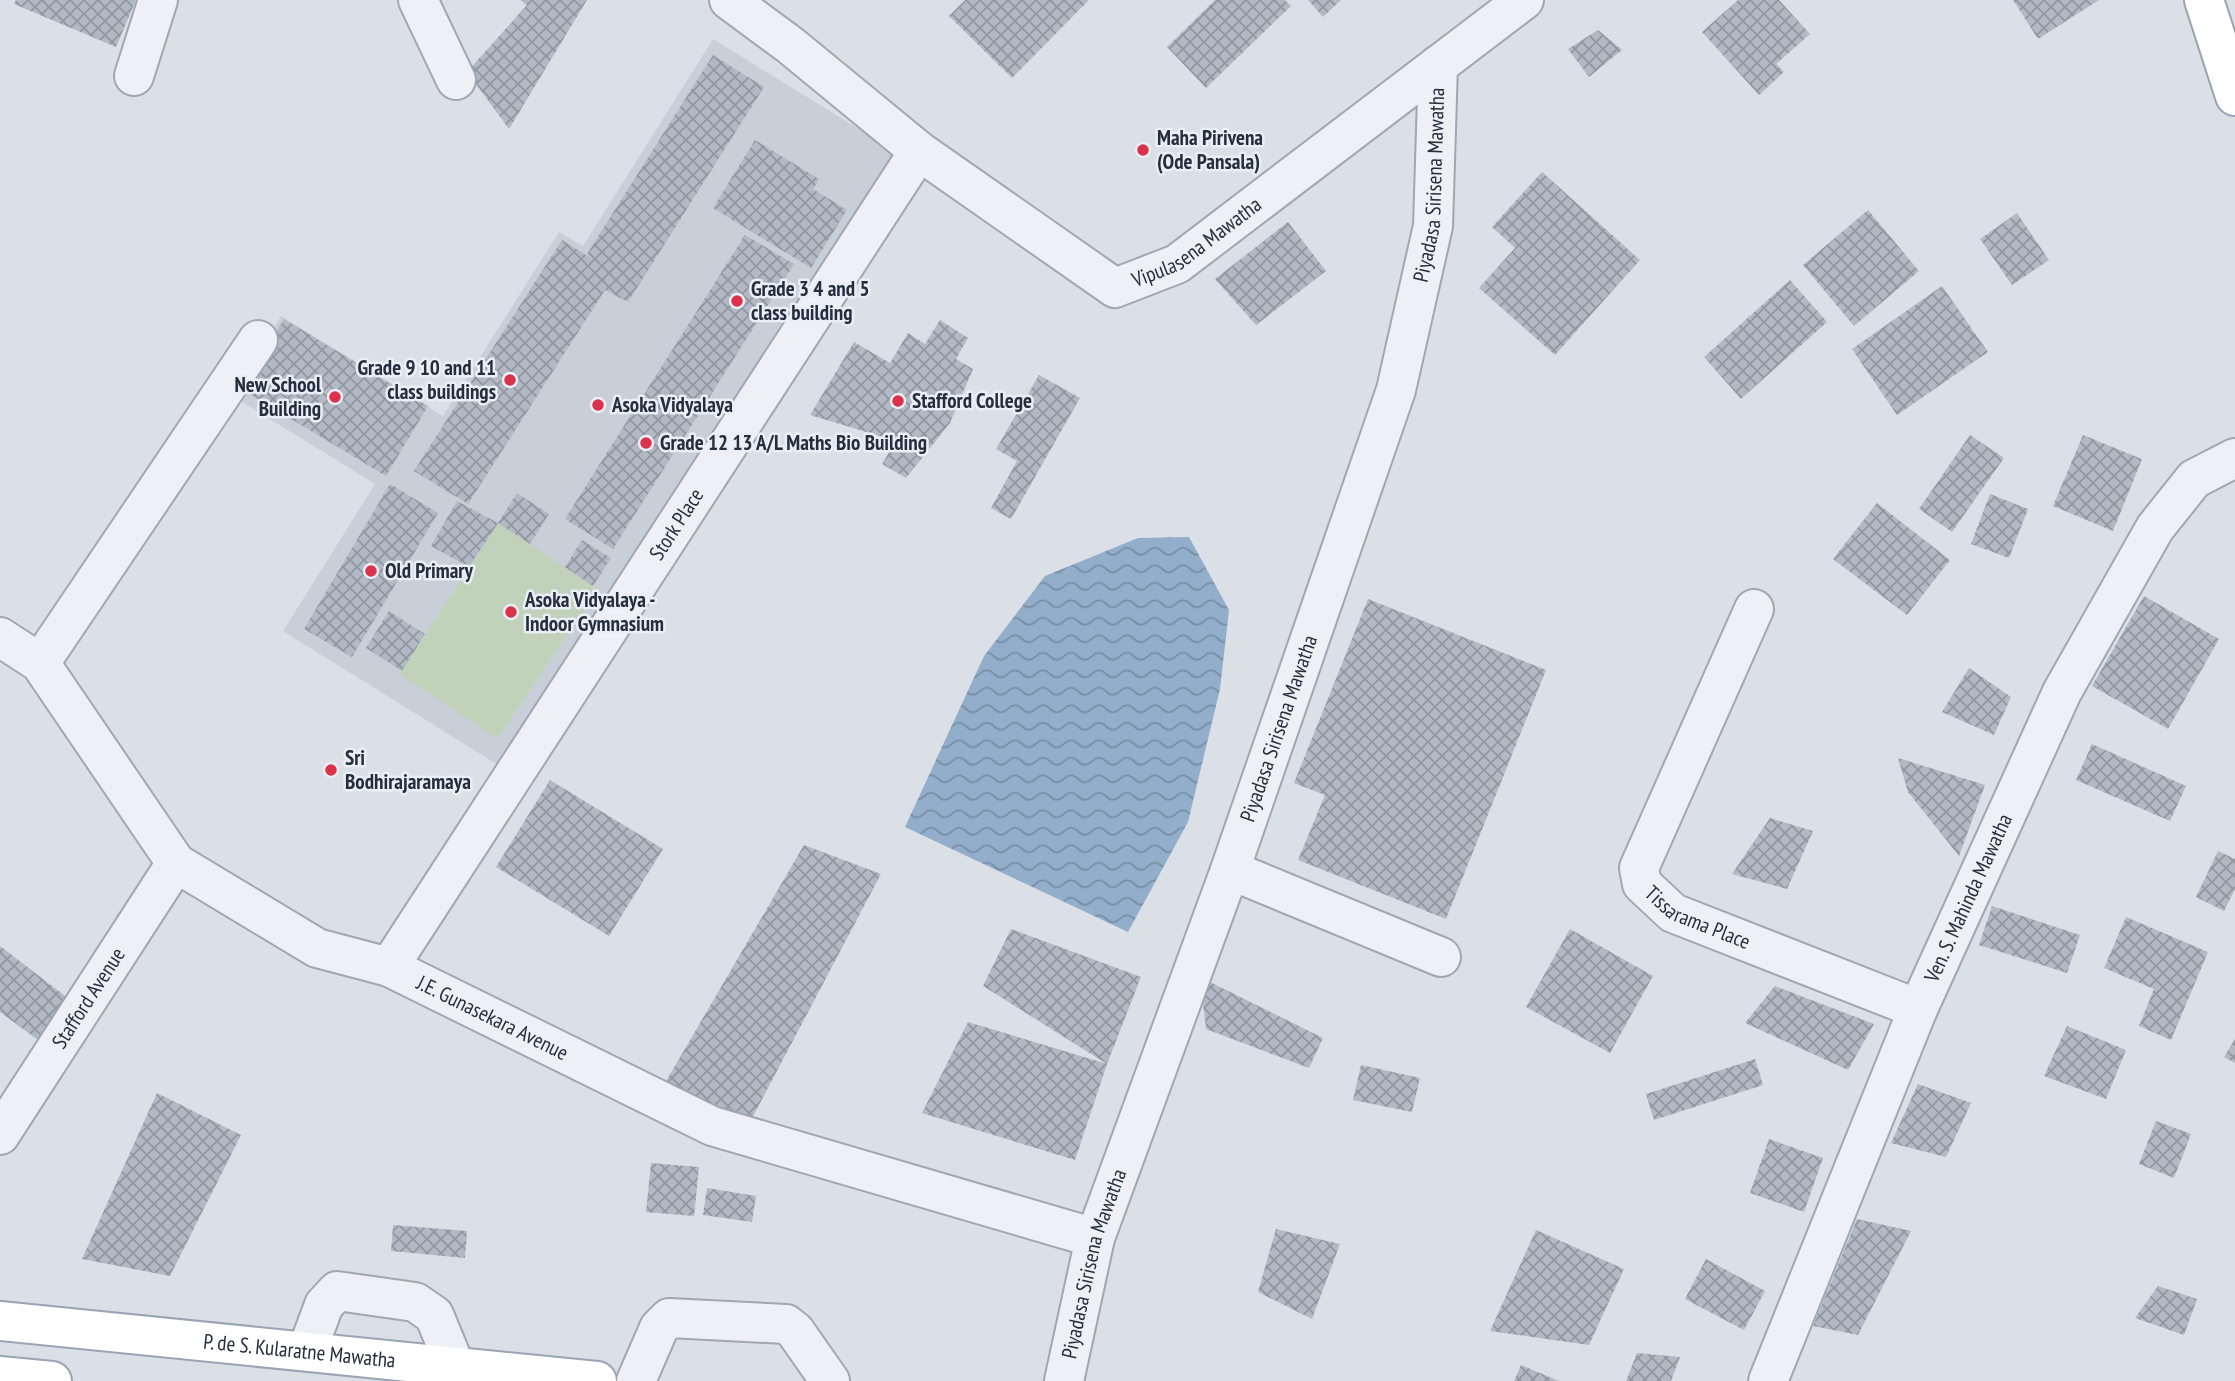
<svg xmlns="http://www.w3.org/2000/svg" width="2235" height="1381" font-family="'PT Sans Narrow',sans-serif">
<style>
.built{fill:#c9cfd9}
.pitch{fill:#c1d2bb}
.water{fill:url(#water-waves)}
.building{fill:url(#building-cross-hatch)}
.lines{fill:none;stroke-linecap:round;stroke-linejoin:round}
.minor-casing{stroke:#a0a7b1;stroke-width:42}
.major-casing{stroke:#99a4b4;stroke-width:42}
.minor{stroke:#eef0f5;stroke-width:38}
.major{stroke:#fff;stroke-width:38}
.poi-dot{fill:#da324c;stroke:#eaeff5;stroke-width:2.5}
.labels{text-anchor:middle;stroke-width:5;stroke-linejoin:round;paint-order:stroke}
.poi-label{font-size:21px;font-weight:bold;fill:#242e3e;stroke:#eaeff5;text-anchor:start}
.street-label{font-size:21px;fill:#242e3e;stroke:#eaeff5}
</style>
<defs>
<pattern id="water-waves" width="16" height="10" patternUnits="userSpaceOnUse" patternTransform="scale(1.75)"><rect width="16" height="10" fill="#92aecb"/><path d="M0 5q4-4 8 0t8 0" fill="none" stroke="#778ea6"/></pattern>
<pattern id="building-cross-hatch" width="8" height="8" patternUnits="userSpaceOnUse" patternTransform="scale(1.75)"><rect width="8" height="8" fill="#b2b9c4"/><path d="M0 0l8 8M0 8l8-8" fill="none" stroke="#9197a1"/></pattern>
</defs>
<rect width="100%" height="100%" fill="#dbe0e7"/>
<path class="built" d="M 713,39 L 903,156 L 514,775 L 283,631 L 375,484 L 231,395 L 281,316 L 443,416 L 559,232 L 583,246 Z"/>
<path class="pitch" d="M 498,523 L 598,589 L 497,739 L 400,674 Z"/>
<path class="water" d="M 1189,537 L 1229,610 L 1220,689 L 1188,822 L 1128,932 L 905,827 L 984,656 L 1045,576 L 1138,538 Z"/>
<g class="building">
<path d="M 16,0 L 136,0 L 116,47 L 14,4 Z"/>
<path d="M 520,0 L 587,0 L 509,129 L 467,72 L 527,5 Z"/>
<path d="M 965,0 L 1089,0 L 1012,78 L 949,16 Z"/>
<path d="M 1215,0 L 1285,0 L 1291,6 L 1206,88 L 1167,47 Z"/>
<path d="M 1308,0 L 1341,0 L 1323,17 Z"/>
<path d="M 1738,0 L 1779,0 L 1810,34 L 1776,64 L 1784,72 L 1759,95 L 1702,32 Z"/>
<path d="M 2013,0 L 2099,0 L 2038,39 Z"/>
<path d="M 1598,30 L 1622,50 L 1589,77 L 1568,49 Z"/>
<path d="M 713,55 L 764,87 L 628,302 L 605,290 L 468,504 L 414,471 L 562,240 L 594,260 L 587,254 Z"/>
<path d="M 755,140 L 819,179 L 813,189 L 847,210 L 811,268 L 713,208 Z"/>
<path d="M 1542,172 L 1640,260 L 1555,355 L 1479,288 L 1515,248 L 1492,227 Z"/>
<path d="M 1868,210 L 1919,271 L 1854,326 L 1803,265 Z"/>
<path d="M 2017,213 L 2049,260 L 2012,285 L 1980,239 Z"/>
<path d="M 1288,222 L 1326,271 L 1256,325 L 1215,279 Z"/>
<path d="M 745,235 L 794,264 L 613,549 L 565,519 Z"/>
<path d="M 1790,280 L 1827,322 L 1741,399 L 1704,357 Z"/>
<path d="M 1942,286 L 1988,352 L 1897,415 L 1852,349 Z"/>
<path d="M 284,319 L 428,406 L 386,476 L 241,389 Z"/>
<path d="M 940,320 L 968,338 L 956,359 L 973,369 L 950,423 L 906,478 L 882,464 L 896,441 L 810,415 L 854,342 L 890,363 L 908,333 L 925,344 Z"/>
<path d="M 1039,375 L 1080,398 L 1011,519 L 991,508 L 1017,461 L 996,449 Z"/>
<path d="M 1970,435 L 2004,458 L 1952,532 L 1919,509 Z"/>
<path d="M 2083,435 L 2142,459 L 2113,531 L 2053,506 Z"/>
<path d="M 390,484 L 438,513 L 352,657 L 304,629 Z"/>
<path d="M 517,493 L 549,514 L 530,544 L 498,523 Z"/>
<path d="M 1990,494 L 2028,509 L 2009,558 L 1971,544 Z"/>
<path d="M 457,501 L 498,523 L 469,567 L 431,546 Z"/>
<path d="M 1877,503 L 1950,560 L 1907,615 L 1833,559 Z"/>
<path d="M 582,540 L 611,558 L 593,586 L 565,567 Z"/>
<path d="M 2144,596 L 2219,639 L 2168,729 L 2092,686 Z"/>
<path d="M 1368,599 L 1546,670 L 1446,919 L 1298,860 L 1325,795 L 1294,783 Z"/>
<path d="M 389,611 L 425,634 L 402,671 L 366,648 Z"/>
<path d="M 1969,668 L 2011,697 L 1994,735 L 1942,712 Z"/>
<path d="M 2092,744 L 2186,786 L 2170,821 L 2076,780 Z"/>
<path d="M 1898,758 L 1985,785 L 1959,856 L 1908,792 Z"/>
<path d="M 550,780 L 663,849 L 609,936 L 496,867 Z"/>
<path d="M 1770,818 L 1813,831 L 1787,889 L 1732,874 Z"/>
<path d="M 804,845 L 881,874 L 751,1120 L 665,1083 Z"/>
<path d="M 2218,851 L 2235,859 L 2235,889 L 2224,911 L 2196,897 Z"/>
<path d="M 1992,906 L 2080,935 L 2067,973 L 1979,945 Z"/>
<path d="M 2126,917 L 2208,952 L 2171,1040 L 2139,1026 L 2154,989 L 2104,968 Z"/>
<path d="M 1011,929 L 1141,977 L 1107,1064 L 983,986 Z"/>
<path d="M 1570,929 L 1653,976 L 1610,1053 L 1526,1007 Z"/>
<path d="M 0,946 L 69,999 L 38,1040 L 0,1012 Z"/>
<path d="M 1200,977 L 1323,1038 L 1309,1068 L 1206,1029 Z"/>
<path d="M 1775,986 L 1874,1024 L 1848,1070 L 1745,1023 Z"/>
<path d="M 968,1022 L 1107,1064 L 1075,1160 L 922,1113 Z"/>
<path d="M 2067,1026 L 2126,1050 L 2106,1099 L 2044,1076 Z"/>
<path d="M 2235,1039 L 2235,1063 L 2224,1057 Z"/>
<path d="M 1755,1059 L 1763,1085 L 1654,1120 L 1646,1094 Z"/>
<path d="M 1361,1065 L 1420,1078 L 1412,1112 L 1353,1100 Z"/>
<path d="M 1918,1084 L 1971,1103 L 1946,1157 L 1891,1143 Z"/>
<path d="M 157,1093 L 241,1135 L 170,1276 L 82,1259 Z"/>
<path d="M 2156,1121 L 2191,1134 L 2174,1178 L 2139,1164 Z"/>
<path d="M 1769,1139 L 1823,1158 L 1804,1212 L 1750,1193 Z"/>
<path d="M 651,1163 L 699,1167 L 694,1216 L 646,1212 Z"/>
<path d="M 707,1188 L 756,1196 L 752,1222 L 703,1215 Z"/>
<path d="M 1857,1219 L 1911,1231 L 1858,1335 L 1813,1326 Z"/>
<path d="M 393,1225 L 467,1231 L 465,1258 L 391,1251 Z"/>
<path d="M 1276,1229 L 1340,1244 L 1312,1319 L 1258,1292 Z"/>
<path d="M 1536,1230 L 1624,1269 L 1589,1345 L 1490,1331 Z"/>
<path d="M 1706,1259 L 1765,1291 L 1744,1330 L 1685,1299 Z"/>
<path d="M 2158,1286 L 2197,1299 L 2184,1335 L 2135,1318 Z"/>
<path d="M 1637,1353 L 1680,1357 L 1671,1381 L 1626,1381 Z"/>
<path d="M 1521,1365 L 1559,1381 L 1514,1381 Z"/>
</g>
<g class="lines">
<defs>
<g id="minor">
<path d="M 418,0 L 456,80"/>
<path id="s1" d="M 729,0 L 790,45 L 919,151 L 1115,288 L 1177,264 L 1524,0"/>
<path d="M 134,76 L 158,0"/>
<path id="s2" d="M 1754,609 L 1639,868 L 1642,884 L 1673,913 L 1918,1009"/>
<path id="s3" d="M 0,637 L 40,663 L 176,863 L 317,948 L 389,967 L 712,1126 L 1095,1238"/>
<path d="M 40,663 L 258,340"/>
<path d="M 1230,870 L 1441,957"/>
<path id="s4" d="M 389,967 L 919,151"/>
<path id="s5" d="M 0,1135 L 176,863"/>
<path d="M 307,1351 L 324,1305 L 337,1291 L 415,1302 L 434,1315 L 455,1366"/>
<path d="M 636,1381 L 659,1328 L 669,1318 L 786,1324 L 795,1331 L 830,1381"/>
<path id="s6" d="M 1064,1381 L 1095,1238 L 1230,870 L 1396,390 L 1433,226 L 1438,65"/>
<path id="s7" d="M 1768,1381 L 1918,1009 L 2062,692 L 2155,528 L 2194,479 L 2235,458"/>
</g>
<g id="major">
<path d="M 2204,0 L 2235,96"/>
<path id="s8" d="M 0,1321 L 597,1381"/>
<path d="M 0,1376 L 52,1381"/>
</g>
</defs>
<use href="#minor" class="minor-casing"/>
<use href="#major" class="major-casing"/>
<use href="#minor" class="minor"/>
<use href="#major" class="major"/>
</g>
<g class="poi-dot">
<circle cx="1143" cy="150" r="7"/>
<circle cx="737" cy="301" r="7"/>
<circle cx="510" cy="380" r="7"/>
<circle cx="335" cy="397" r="7"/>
<circle cx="898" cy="401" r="7"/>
<circle cx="598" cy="405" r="7"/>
<circle cx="646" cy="443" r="7"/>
<circle cx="371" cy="571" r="7"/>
<circle cx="511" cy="612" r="7"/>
<circle cx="331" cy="770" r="7"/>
</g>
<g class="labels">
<g class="poi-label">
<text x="1157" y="145">Maha Pirivena<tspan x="1157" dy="24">(Ode Pansala)</tspan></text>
<text x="751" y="296">Grade 3 4 and 5<tspan x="751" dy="24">class building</tspan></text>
<text x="496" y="375" text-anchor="end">Grade 9 10 and 11<tspan x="496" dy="24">class buildings</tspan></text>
<text x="321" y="392" text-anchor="end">New School<tspan x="321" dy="24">Building</tspan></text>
<text x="912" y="408">Stafford College</text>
<text x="612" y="412">Asoka Vidyalaya</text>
<text x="660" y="450">Grade 12 13 A/L Maths Bio Building</text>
<text x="385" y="578">Old Primary</text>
<text x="525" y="607">Asoka Vidyalaya -<tspan x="525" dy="24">Indoor Gymnasium</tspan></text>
<text x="345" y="765">Sri<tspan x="345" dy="24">Bodhirajaramaya</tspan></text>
</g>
<g class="street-label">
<text dy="7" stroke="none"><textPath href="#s6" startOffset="1255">Piyadasa Sirisena Mawatha</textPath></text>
<text dy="7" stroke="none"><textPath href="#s1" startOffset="576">Vipulasena Mawatha</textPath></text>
<text dy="7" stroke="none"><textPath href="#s4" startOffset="528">Stork Place</textPath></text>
<text dy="7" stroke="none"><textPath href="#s6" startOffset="688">Piyadasa Sirisena Mawatha</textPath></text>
<text dy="7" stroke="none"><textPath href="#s7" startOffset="523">Ven. S. Mahinda Mawatha</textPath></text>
<text dy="7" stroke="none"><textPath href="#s2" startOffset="366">Tissarama Place</textPath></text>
<text dy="7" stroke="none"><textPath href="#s5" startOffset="163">Stafford Avenue</textPath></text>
<text dy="7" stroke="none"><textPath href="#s3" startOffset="644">J.E. Gunasekara Avenue</textPath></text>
<text dy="7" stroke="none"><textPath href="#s6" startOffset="121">Piyadasa Sirisena Mawatha</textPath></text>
<text dy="7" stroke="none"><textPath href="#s8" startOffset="301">P. de S. Kularatne Mawatha</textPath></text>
</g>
</g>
</svg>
